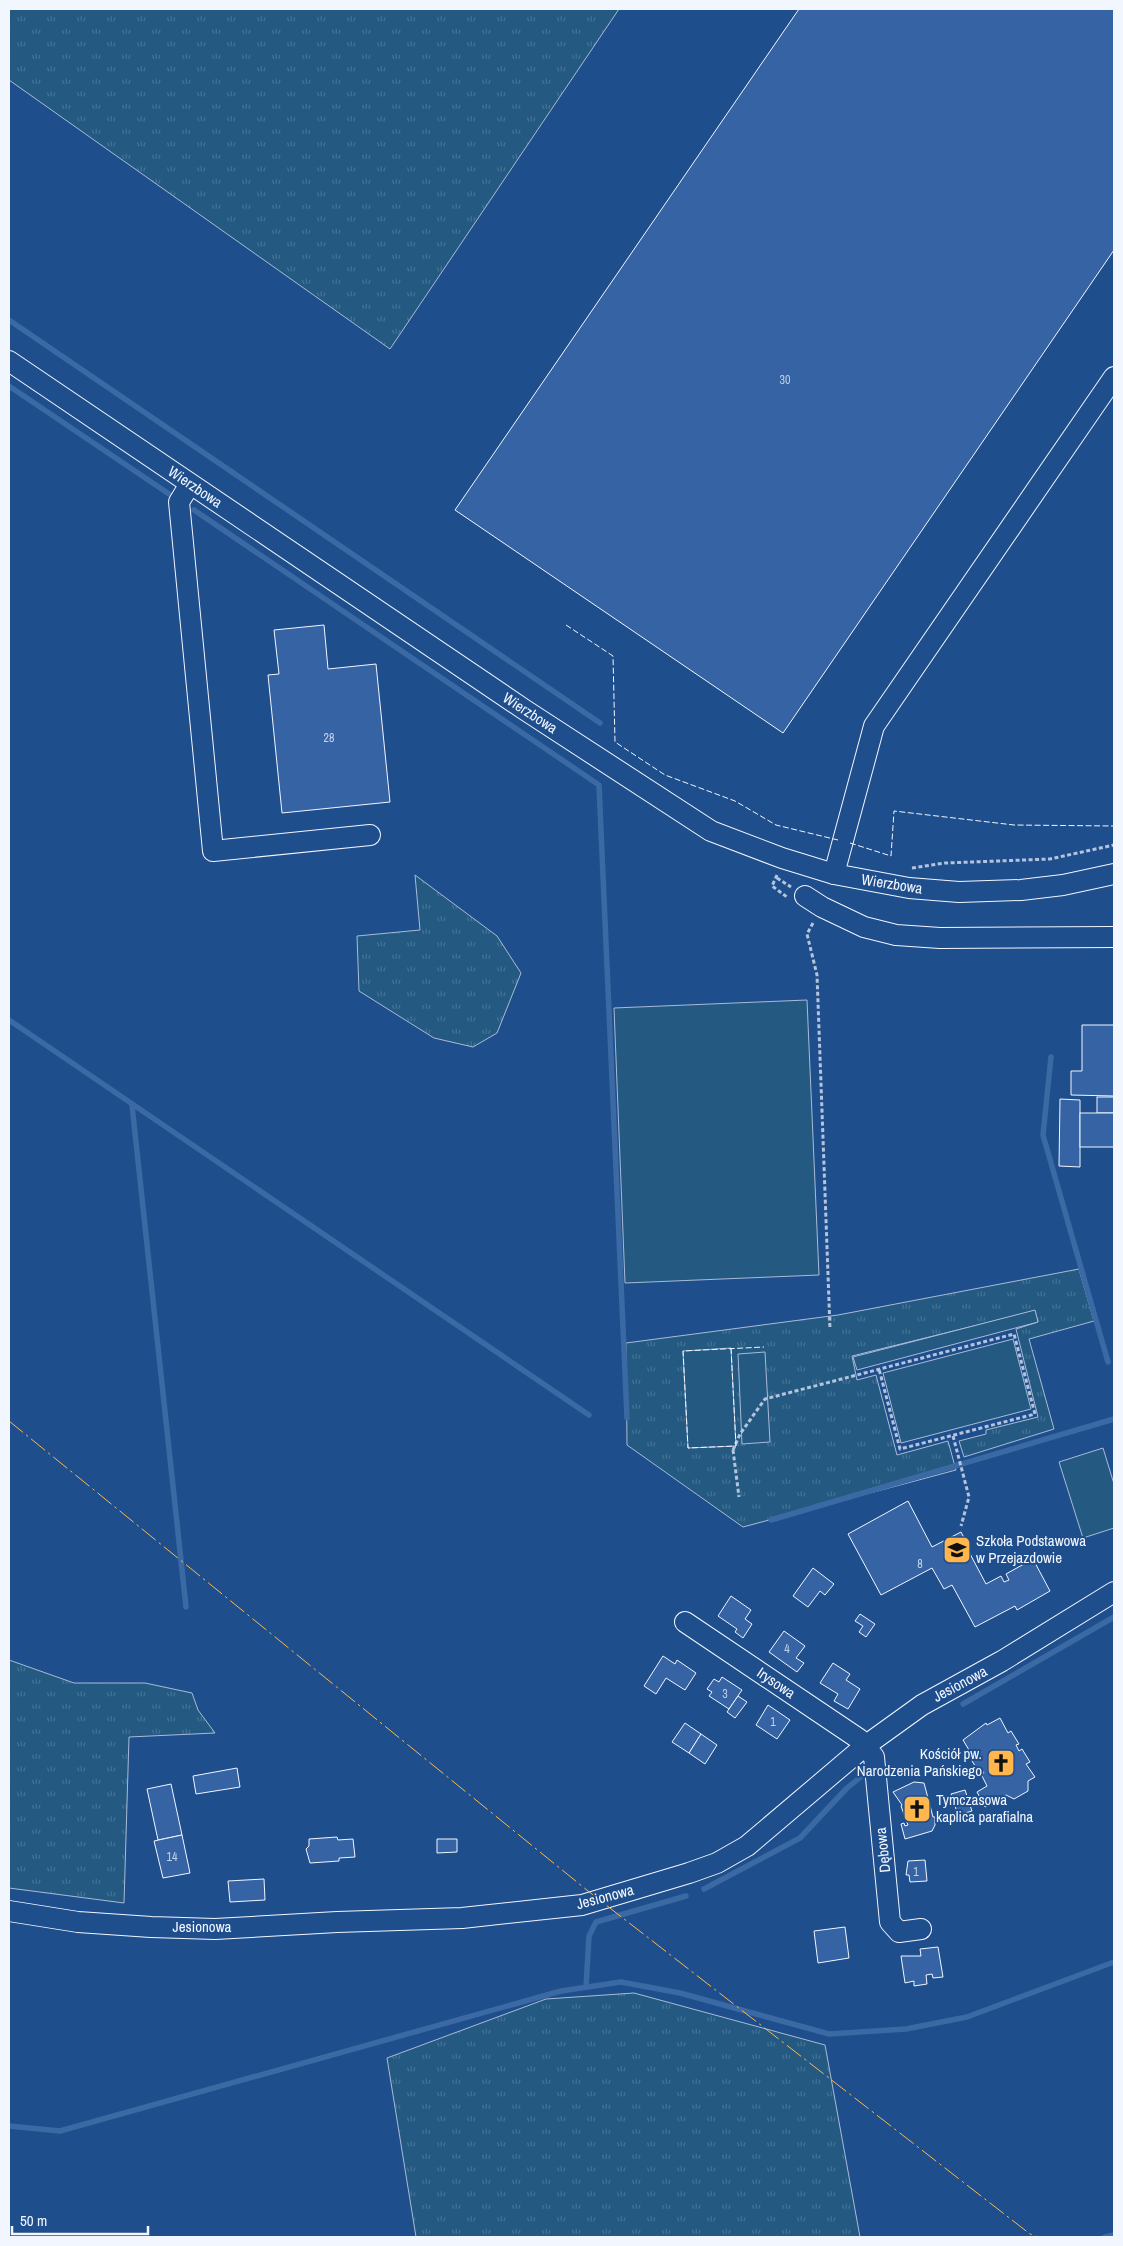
<svg xmlns="http://www.w3.org/2000/svg" width="1123" height="2246" font-family="'Archivo Narrow',sans-serif">
<style>
.grass{fill:url(#grass-tufts);stroke:#a8bbd7}
.pitch{fill:#245a82;stroke:#a8bbd7}
.lines{fill:none;stroke-linecap:round;stroke-linejoin:round}
.stream{stroke:#3b69a3;stroke-width:5.5}
.building{fill:#3563a3;stroke:#f2f6ff}
.minor-casing{stroke:#f2f6ff;stroke-width:22}
.path{stroke:#b3c4dc;stroke-width:3;stroke-dasharray:4 2.5;stroke-linecap:butt}
.minor{stroke:#1f4e8c;stroke-width:20}
.fence{stroke:#f2f6ff;stroke-width:1;stroke-dasharray:6 2.5;stroke-linecap:butt}
.power{stroke:#ffb74d;stroke-width:1;stroke-dasharray:18 4 2.5 4;stroke-linecap:butt}
.labels{text-anchor:middle;stroke-width:4;stroke-linejoin:round;paint-order:stroke}
.number-label{font-size:12px;fill:#c3d1e8}
.street-label{font-size:15px;fill:#f2f6ff;stroke:#1f4e8c}
.poi-label{font-size:15px;fill:#f2f6ff;stroke:#1f4e8c;text-anchor:start}
</style>
<defs>
<pattern id="grass-tufts" width="24" height="20" patternUnits="userSpaceOnUse" patternTransform="scale(1.25)"><rect width="24" height="20" fill="#245a82"/><path d="M3 7l-1-3M5 7V3M7 7l1-3M15 17l-1-3M17 17v-4M19 17l1-3" fill="none" stroke="#447295"/></pattern>
</defs>
<rect width="100%" height="100%" fill="#1f4e8c"/>
<g class="grass">
<path d="M 9,9 L 619,9 L 390,349 L 9,80 Z"/>
<path d="M 415,875 L 497,936 L 521,973 L 497,1033 L 473,1047 L 434,1038 L 359,991 L 357,936 L 420,930 Z"/>
<path d="M 1079,1269 L 1094,1321 L 1029,1339 L 1054,1429 L 964,1457 L 959,1441 L 986,1434 L 986,1430 L 1038,1417 L 1016,1329 L 1038,1322 L 1035,1311 L 852,1356 L 857,1380 L 876,1375 L 897,1455 L 948,1441 L 956,1470 L 743,1527 L 627,1445 L 626,1343 L 838,1315 Z"/>
<path d="M 9,1660 L 74,1683 L 145,1683 L 192,1693 L 198,1710 L 215,1733 L 129,1737 L 124,1903 L 9,1888 Z"/>
<path d="M 634,1993 L 825,2045 L 860,2237 L 416,2237 L 387,2058 L 546,1999 Z"/>
</g>
<g class="pitch">
<path d="M 807,1000 L 819,1275 L 625,1283 L 614,1008 Z"/>
<path d="M 1035,1310 L 1038,1322 L 857,1370 L 853,1357 Z"/>
<path d="M 1013,1339 L 1031,1409 L 901,1443 L 883,1373 Z"/>
<path d="M 731,1348 L 736,1446 L 688,1448 L 683,1351 Z"/>
<path d="M 765,1352 L 770,1442 L 742,1444 L 738,1354 Z"/>
<path d="M 1103,1448 L 1114,1484 L 1114,1528 L 1083,1538 L 1059,1462 Z"/>
</g>
<g class="lines">
<g class="stream">
<path d="M 9,320 L 600,723"/>
<path d="M 9,386 L 172,496"/>
<path d="M 194,510 L 599,785 L 627,1418"/>
<path d="M 9,1020 L 589,1415"/>
<path d="M 1051,1057 L 1043,1135 L 1108,1362"/>
<path d="M 132,1105 L 186,1607"/>
<path d="M 771,1520 L 1114,1419"/>
<path d="M 963,1704 L 1114,1617"/>
<path d="M 704,1889 L 800,1838 L 846,1789 L 863,1775"/>
<path d="M 586,1987 L 589,1936 L 596,1922 L 686,1896"/>
<path d="M 9,2126 L 60,2131 L 561,1991 L 621,1982 L 680,1993 L 829,2034 L 906,2029 L 967,2017 L 1114,1962"/>
<path d="M 1105,2237 L 1114,2235"/>
</g>
</g>
<g class="building">
<path d="M 799,9 L 1114,9 L 1114,250 L 783,733 L 455,510 Z"/>
<path d="M 324,625 L 328,669 L 376,664 L 390,802 L 282,813 L 268,675 L 279,674 L 274,630 Z"/>
<path d="M 1082,1025 L 1114,1025 L 1114,1096 L 1071,1095 L 1071,1071 L 1082,1071 Z"/>
<rect x="1097" y="1097" width="17" height="16"/>
<path d="M 1060,1099 L 1080,1100 L 1080,1167 L 1059,1166 Z"/>
<rect x="1080" y="1113" width="34" height="34"/>
<path d="M 908,1501 L 932,1547 L 961,1532 L 970,1549 L 968,1550 L 986,1584 L 1001,1576 L 1004,1582 L 1009,1580 L 1006,1574 L 1033,1559 L 1050,1591 L 1017,1610 L 1015,1606 L 975,1627 L 952,1585 L 944,1589 L 932,1568 L 881,1595 L 848,1534 Z"/>
<path d="M 813,1568 L 834,1584 L 825,1595 L 820,1591 L 808,1607 L 793,1596 Z"/>
<path d="M 731,1596 L 751,1610 L 745,1619 L 752,1624 L 743,1638 L 735,1632 L 737,1629 L 718,1616 Z"/>
<path d="M 860,1614 L 875,1624 L 866,1637 L 859,1632 L 863,1626 L 855,1621 Z"/>
<path d="M 784,1631 L 805,1646 L 796,1658 L 804,1663 L 797,1672 L 769,1652 Z"/>
<path d="M 663,1656 L 675,1664 L 677,1660 L 696,1673 L 685,1690 L 666,1678 L 656,1694 L 644,1686 Z"/>
<path d="M 833,1663 L 850,1674 L 846,1680 L 860,1689 L 848,1709 L 834,1701 L 838,1694 L 820,1683 Z"/>
<path d="M 722,1677 L 742,1690 L 729,1709 L 709,1696 L 712,1692 L 707,1689 L 714,1679 L 719,1682 Z"/>
<path d="M 738,1696 L 747,1702 L 735,1718 L 727,1712 Z"/>
<path d="M 768,1705 L 790,1720 L 777,1739 L 756,1725 Z"/>
<path d="M 1000,1718 L 1008,1733 L 1011,1731 L 1019,1744 L 1016,1745 L 1019,1751 L 1022,1749 L 1030,1762 L 1026,1764 L 1035,1777 L 1028,1781 L 1028,1791 L 1014,1799 L 1006,1795 L 985,1807 L 977,1792 L 987,1786 L 981,1774 L 984,1773 L 980,1767 L 977,1769 L 969,1756 L 972,1755 L 963,1740 L 986,1723 L 987,1725 Z"/>
<path d="M 685,1723 L 701,1734 L 689,1753 L 672,1742 Z"/>
<path d="M 701,1734 L 717,1745 L 705,1764 L 689,1753 Z"/>
<path d="M 237,1768 L 240,1787 L 196,1794 L 193,1776 Z"/>
<path d="M 914,1782 L 924,1783 L 933,1817 L 935,1817 L 935,1825 L 932,1831 L 905,1839 L 901,1824 L 904,1823 L 905,1826 L 908,1825 L 901,1806 L 902,1805 L 893,1792 Z"/>
<path d="M 171,1784 L 182,1835 L 158,1840 L 147,1789 Z"/>
<path d="M 965,1790 L 972,1811 L 958,1815 L 951,1794 Z"/>
<path d="M 182,1835 L 190,1873 L 163,1878 L 154,1841 Z"/>
<path d="M 337,1837 L 338,1840 L 353,1839 L 355,1857 L 339,1858 L 339,1861 L 310,1863 L 306,1849 L 309,1846 L 309,1839 Z"/>
<path d="M 437,1839 L 457,1839 L 457,1852 L 437,1853 Z"/>
<path d="M 925,1860 L 927,1881 L 910,1882 L 909,1875 L 906,1875 L 908,1861 Z"/>
<path d="M 264,1879 L 265,1900 L 230,1902 L 228,1881 Z"/>
<path d="M 845,1927 L 849,1958 L 818,1963 L 814,1931 Z"/>
<path d="M 938,1947 L 943,1977 L 933,1978 L 932,1974 L 926,1975 L 927,1984 L 914,1986 L 914,1981 L 905,1983 L 901,1956 L 921,1956 L 920,1949 Z"/>
</g>
<g class="lines">
<defs>
<g id="minor">
<path d="M 9,361 L 525,710 L 711,831 L 782,858 L 834,874 L 909,888 L 959,892 L 1021,890 L 1063,885 L 1114,874"/>
<path d="M 190,484 L 179,502 L 213,851 L 370,835"/>
<path d="M 834,874 L 874,726 L 1114,377"/>
<path d="M 805,896 L 822,907 L 864,927 L 896,935 L 940,938 L 1114,937"/>
<path d="M 685,1622 L 859,1739 L 874,1757 L 890,1922 L 899,1932 L 921,1929"/>
<path d="M 9,1911 L 78,1922 L 151,1927 L 215,1929 L 337,1922 L 462,1918 L 582,1905 L 689,1873 L 717,1863 L 747,1846 L 865,1746 L 922,1705 L 1002,1661 L 1114,1592"/>
</g>
</defs>
<use href="#minor" class="minor-casing"/>
<g class="path">
<path d="M 912,868 L 945,863 L 1050,859 L 1114,845"/>
<path d="M 777,875 L 772,886 L 787,897"/>
<path d="M 777,878 L 791,887"/>
<path d="M 813,923 L 807,934 L 817,975 L 830,1329"/>
<path d="M 953,1436 L 969,1497 L 961,1526"/>
<path d="M 733,1450 L 740,1434 L 765,1399 L 1014,1334 L 1035,1414 L 900,1449 L 879,1369"/>
<path d="M 733,1450 L 739,1497"/>
</g>
<use href="#minor" class="minor"/>
<g class="fence">
<path d="M 566,625 L 613,656 L 615,742 L 665,775 L 735,801 L 776,825 L 838,840"/>
<path d="M 850,843 L 891,856 L 894,811 L 1014,825 L 1114,826"/>
<path d="M 731,1348 L 736,1446 L 688,1448 L 683,1351 L 764,1347"/>
</g>
<path class="power" d="M 9,1421 L 588,1891 L 1030,2234 L 1038,2237"/>
</g>
<defs>
<symbol id="school-square" viewBox="-11 -11 22 22"><rect x="-9" y="-9" width="18" height="18" rx="4" fill="#ffb74d" stroke="#1f4e8c"/><path d="M0-5L7-2L0 1L-7-2ZM-4 1L0 2.5L4 1V4Q0 6-4 4Z" fill="#111"/></symbol>
<symbol id="church-square" viewBox="-11 -11 22 22"><rect x="-9" y="-9" width="18" height="18" rx="4" fill="#ffb74d" stroke="#1f4e8c"/><path d="M-1.2-6h2.4v3.5h3.3v2.4h-3.3V6h-2.4V-.1h-3.3v-2.4h3.3Z" fill="#111"/></symbol>
</defs>
<g fill-rule="evenodd">
<use href="#school-square" x="941" y="1534" width="32" height="32"/>
<use href="#church-square" x="985" y="1747" width="32" height="32"/>
<use href="#church-square" x="901" y="1793" width="32" height="32"/>
</g>
<g class="labels">
<g class="number-label">
<text x="785" y="384">30</text>
<text x="329" y="742">28</text>
<text x="920" y="1568">8</text>
<text x="787" y="1653">4</text>
<text x="725" y="1698">3</text>
<text x="773" y="1726">1</text>
<text x="172" y="1861">14</text>
<text x="916" y="1876">1</text>
</g>
<g class="street-label">
<text transform="translate(195 487) rotate(34)" y="5">Wierzbowa</text>
<text transform="translate(530 713) rotate(33)" y="5">Wierzbowa</text>
<text transform="translate(892 884) rotate(9)" y="5">Wierzbowa</text>
<text transform="translate(776 1683) rotate(34)" y="5">Irysowa</text>
<text transform="translate(960 1684) rotate(-28)" y="5">Jesionowa</text>
<text transform="translate(883 1850) rotate(-96)" y="5">Dębowa</text>
<text transform="translate(605 1897) rotate(-15)" y="5">Jesionowa</text>
<text x="202" y="1932">Jesionowa</text>
</g>
<g class="poi-label">
<text x="976" y="1546">Szkoła Podstawowa<tspan x="976" dy="17">w Przejazdowie</tspan></text>
<text x="982" y="1759" text-anchor="end">Kościół pw.<tspan x="982" dy="17">Narodzenia Pańskiego</tspan></text>
<text x="936" y="1805">Tymczasowa<tspan x="936" dy="17">kaplica parafialna</tspan></text>
</g>
</g>
<rect width="1123" height="2246" fill="none" stroke="#f2f6ff" stroke-width="20"/>
<path d="M12 2226v8h136v-8" fill="none" stroke="#f2f6ff" stroke-width="2.5"/>
<text x="20" y="2226" font-size="15" fill="#f2f6ff" stroke="#1f4e8c" stroke-width="4" paint-order="stroke">50 m</text>
</svg>
